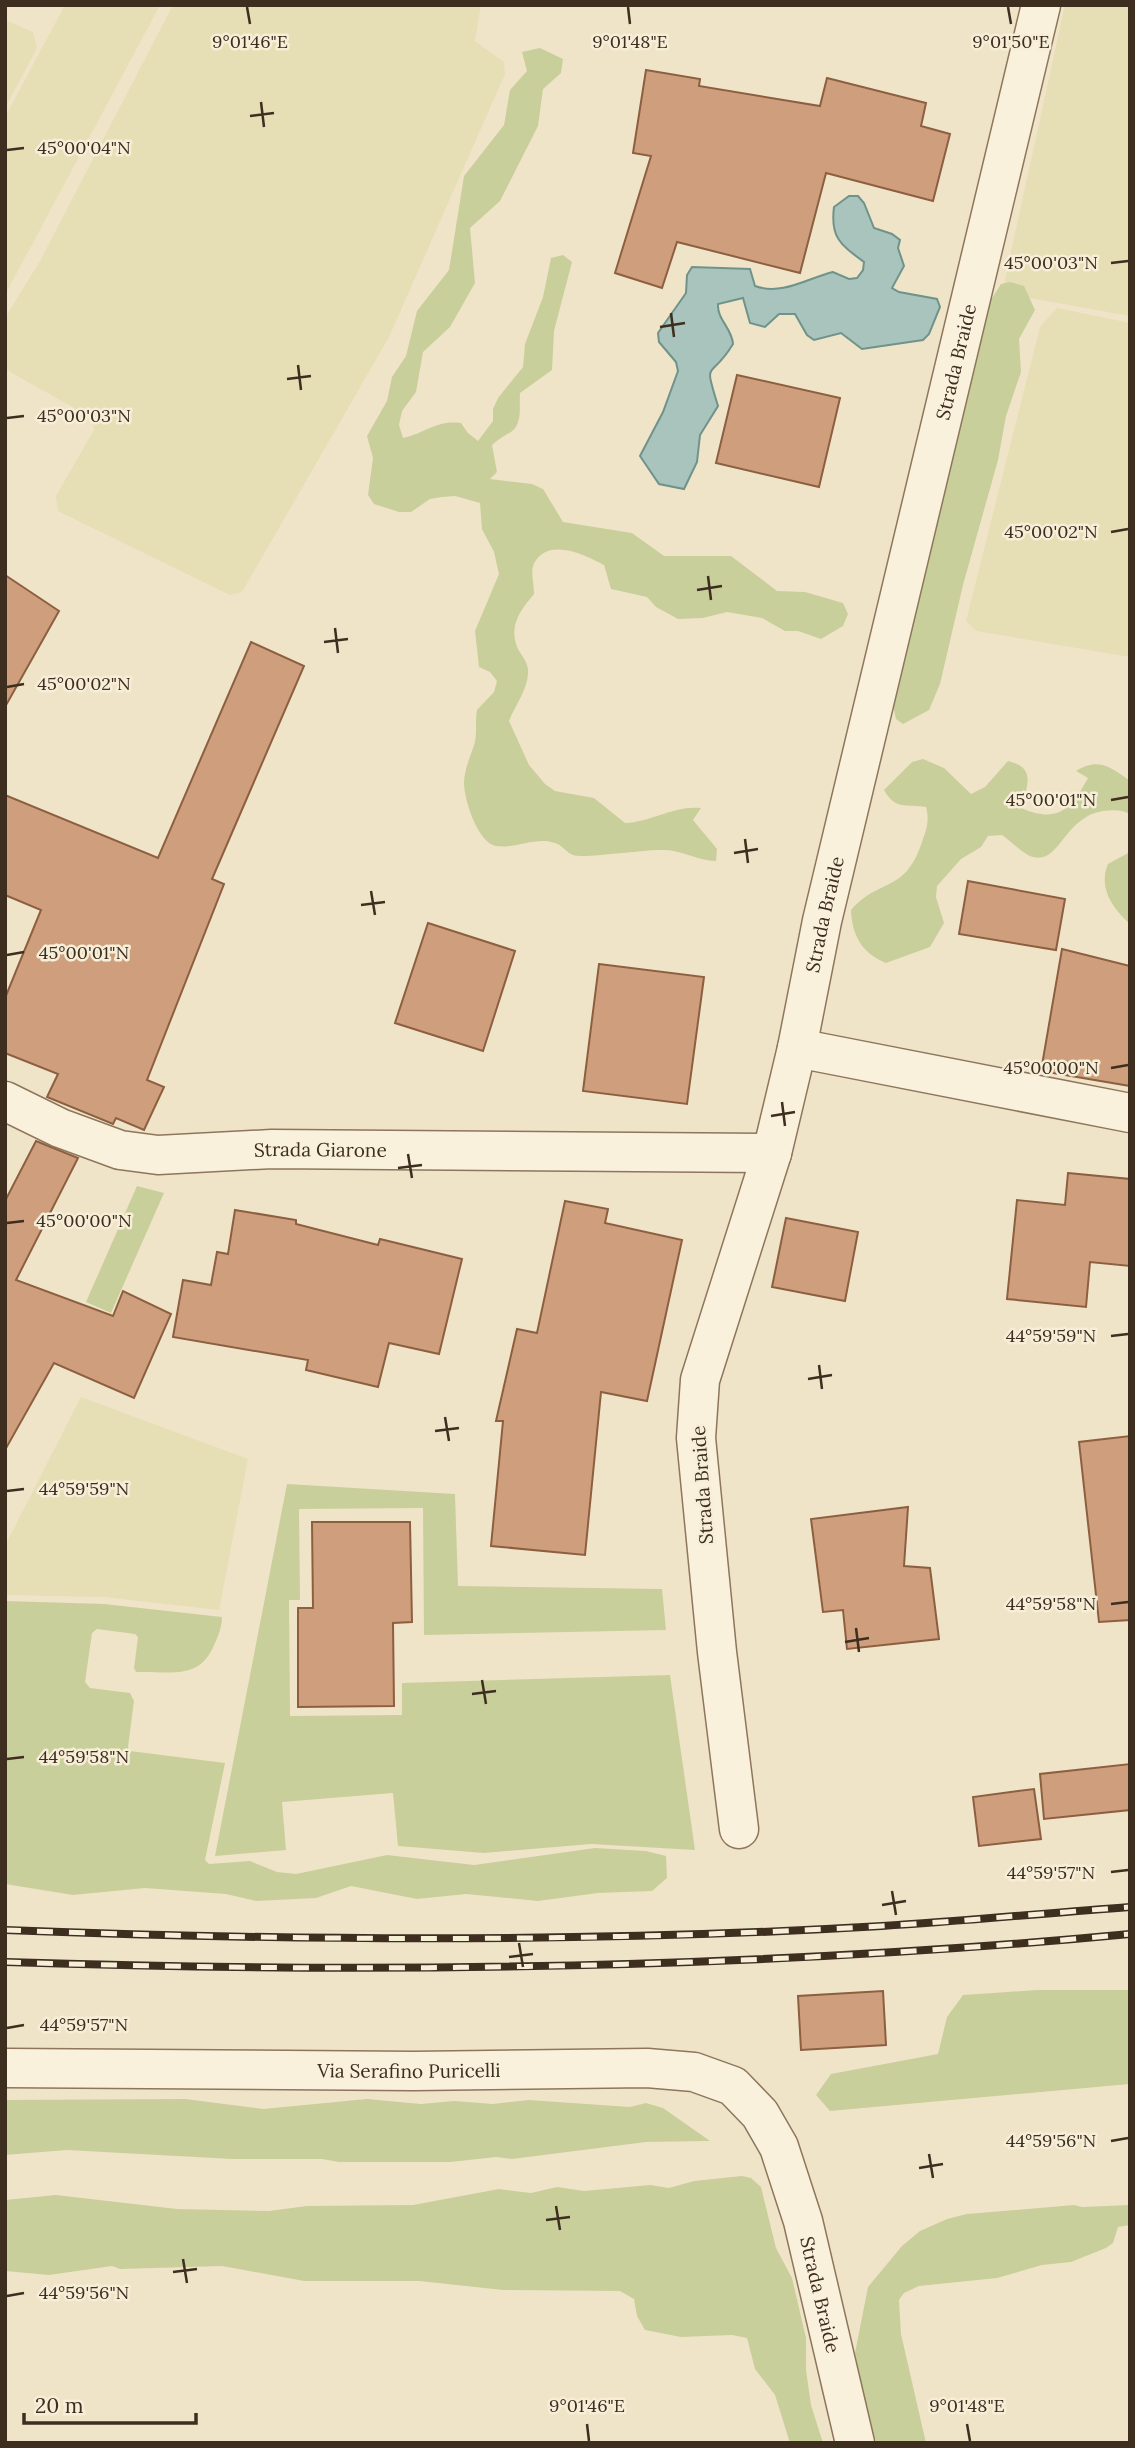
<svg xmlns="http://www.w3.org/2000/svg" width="1135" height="2448" font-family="Lora,serif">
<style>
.farmland{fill:#e6deb5}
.green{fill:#c9cf9b}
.water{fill:#a9c4bc;stroke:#6f938a;stroke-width:2}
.building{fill:#cf9f7d;stroke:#8d5f41;stroke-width:2}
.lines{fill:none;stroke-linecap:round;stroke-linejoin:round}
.minor-casing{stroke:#8d765c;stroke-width:41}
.minor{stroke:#faf1dc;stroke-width:38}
.rail-casing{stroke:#3d2e20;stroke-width:8}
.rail{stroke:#f7eed8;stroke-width:5;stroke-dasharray:16;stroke-linecap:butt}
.ticks{fill:none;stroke:#3d2e20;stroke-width:2.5}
.labels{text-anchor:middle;stroke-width:5;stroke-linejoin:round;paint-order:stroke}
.street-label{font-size:19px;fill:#3d2e20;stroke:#f7eed8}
.ticks-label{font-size:18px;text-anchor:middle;fill:#3d2e20;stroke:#f7eed8;stroke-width:5;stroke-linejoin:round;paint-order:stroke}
</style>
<rect width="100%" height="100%" fill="#f0e4c8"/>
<g class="farmland">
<path d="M 65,5 L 160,5 L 5,295 L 5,117 Z"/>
<path d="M 173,5 L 481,5 L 475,41 L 504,62 L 505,74 L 389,337 L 242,592 L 230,595 L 58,511 L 56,496 L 94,430 L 92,418 L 5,369 L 5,318 L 40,261 Z"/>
<path d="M 1065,5 L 1130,5 L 1130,316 L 1002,293 Z"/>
<path d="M 5,20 L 33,32 L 37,48 L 5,108 Z"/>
<path d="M 1057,308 L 1130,323 L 1130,657 L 976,631 L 966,621 L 1040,327 Z"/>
<path d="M 81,1397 L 248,1459 L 219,1610 L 104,1597 L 5,1595 L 5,1546 Z"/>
</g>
<g class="green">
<path d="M 540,48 L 563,59 L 561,73 L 543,89 L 538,126 L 500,201 L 470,228 L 475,283 L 450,327 L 423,352 L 416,392 L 402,411 L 399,425 L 403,438 C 427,433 435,420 461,423 L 468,433 L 478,441 L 493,421 L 493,409 L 498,398 L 523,367 L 525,344 L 543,297 L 551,258 L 563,255 L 572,262 L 554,331 L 552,370 L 520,393 C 519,406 523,424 511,432 C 504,436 499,439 492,445 L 497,472 L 490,479 L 532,484 L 543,489 L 563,522 L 632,533 L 664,556 L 731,556 L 777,591 L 805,592 L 843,603 L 848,614 L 843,626 L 821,639 L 798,631 L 785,631 L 762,618 L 727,612 L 703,618 L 678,619 L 656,607 L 647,597 L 611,589 L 604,565 C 586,555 545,535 533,566 C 531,573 534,585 534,594 C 520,611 508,626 518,649 C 523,658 529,663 528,674 C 527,690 515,706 509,721 L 529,765 L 545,784 L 555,791 L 594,798 L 625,823 C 651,822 675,805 701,808 L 693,820 L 717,849 L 716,861 C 698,861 682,850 664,850 C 644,849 585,859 573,855 C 566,852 562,845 555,843 C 537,836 515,849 496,846 C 478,843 464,800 464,783 C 464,770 471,755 475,742 C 477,732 475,721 477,710 L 494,692 L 497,681 L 490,672 L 479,667 L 475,631 L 499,574 L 494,552 L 482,529 L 480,503 L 455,496 L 442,497 L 430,499 L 411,512 L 399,512 L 374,504 L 368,495 L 373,458 L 367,436 L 387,401 L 392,377 L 406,356 L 417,311 L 449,270 L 464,176 L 504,125 L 510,90 L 527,71 L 522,52 Z"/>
<path d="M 1010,282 L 1024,286 L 1035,310 L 1019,339 L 1021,372 L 1006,416 L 998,460 L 963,585 L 940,684 L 929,710 L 903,724 L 896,719 L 892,701 L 964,413 L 975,325 L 1001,284 Z"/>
<path d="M 923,759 L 944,768 L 971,794 L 985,787 L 1008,761 C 1037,768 1027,786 1021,808 C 1058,824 1071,809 1088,778 L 1076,771 C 1098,757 1111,767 1130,781 L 1130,814 C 1121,809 1112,810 1103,811 C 1064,817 1060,864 1033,857 C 1024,855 1011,841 1002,835 L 988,836 L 981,847 L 961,859 L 937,886 L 936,897 L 944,923 L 930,947 L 886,963 C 862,953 852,936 851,910 C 879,878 904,893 921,845 C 926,830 930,822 926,807 C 906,804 895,810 884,790 L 912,762 Z"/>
<path d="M 1130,852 L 1130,924 C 1112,908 1098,887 1108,864 Z"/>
<path d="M 137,1186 L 164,1193 L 111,1313 L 86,1302 Z"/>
<path d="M 287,1484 L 455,1494 L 458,1586 L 662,1589 L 666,1630 L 424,1635 L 423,1508 L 299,1509 L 300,1600 L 289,1600 L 290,1716 L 402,1715 L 402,1683 L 670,1675 L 695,1850 L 591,1844 L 484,1853 L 398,1846 L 393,1793 L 282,1802 L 286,1850 L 215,1856 Z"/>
<path d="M 5,1601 L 104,1604 L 222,1617 C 222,1626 219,1634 215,1643 C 200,1681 172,1671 136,1672 L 134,1668 L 138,1637 L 135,1634 L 97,1629 L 92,1633 L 85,1682 L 90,1688 L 130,1693 L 134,1701 L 128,1747 L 130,1751 L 225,1763 L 205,1860 L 209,1864 L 250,1861 L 277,1872 L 296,1874 L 387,1855 L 474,1865 L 595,1848 L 646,1851 L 666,1856 L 667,1878 L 652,1891 L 598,1893 L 538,1901 L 466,1894 L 417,1899 L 351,1886 L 316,1898 L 256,1901 L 226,1894 L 145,1888 L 73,1895 L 5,1884 Z"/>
<path d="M 1037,1990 L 1130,1990 L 1130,2084 L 830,2111 L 816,2095 L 831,2074 L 938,2054 L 947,2017 L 963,1995 Z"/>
<path d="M 185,2099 L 263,2109 L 367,2099 L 421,2104 L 454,2101 L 493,2104 L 529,2100 L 630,2107 L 646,2103 L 663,2108 L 710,2141 L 646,2142 L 512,2159 L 496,2157 L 451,2162 L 339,2162 L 322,2159 L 232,2159 L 67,2150 L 5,2155 L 5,2100 Z"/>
<path d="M 742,2176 L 751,2178 L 761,2187 L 776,2248 L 792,2278 L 806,2338 L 806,2370 L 811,2405 L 823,2443 L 790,2443 L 775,2395 L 755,2369 L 747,2338 L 732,2335 L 681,2337 L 645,2330 L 637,2316 L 634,2299 L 620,2291 L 503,2290 L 419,2281 L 304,2281 L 222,2266 L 120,2269 L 112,2266 L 49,2275 L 5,2271 L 5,2200 L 56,2195 L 177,2209 L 269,2211 L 307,2206 L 413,2205 L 499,2189 L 531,2193 L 557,2187 L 584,2191 L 650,2185 L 669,2188 L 694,2181 Z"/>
<path d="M 1074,2205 L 1082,2207 L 1130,2205 L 1130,2225 L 1118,2227 L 1113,2243 L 1106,2248 L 1071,2262 L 1042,2265 L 997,2278 L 919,2286 L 904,2293 L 899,2300 L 901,2334 L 926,2443 L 877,2443 L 867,2418 L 855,2353 L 868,2287 L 902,2246 L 920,2231 L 947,2219 L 967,2214 Z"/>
</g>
<path class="water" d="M 849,196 L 858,196 L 864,203 L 874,228 L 892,234 L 900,240 L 898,248 L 904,266 L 892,288 L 899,292 L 937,299 L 940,307 L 929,334 L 923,340 L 862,349 L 841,333 L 814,340 L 807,335 L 795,314 L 779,314 L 765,327 L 750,323 L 743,298 L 718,304 C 717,320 732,328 733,344 C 710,382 703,357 718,406 L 700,435 L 697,462 L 684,489 L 659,484 L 640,456 L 663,412 L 678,371 L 676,362 L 659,342 L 658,333 L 686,293 L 687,275 L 692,267 L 750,269 L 755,286 C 782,296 808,278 833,272 L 849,279 L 857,278 L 863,270 L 864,262 C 841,245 830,238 834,207 Z"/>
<g class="building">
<path d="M 646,70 L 700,79 L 699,86 L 820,106 L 827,78 L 926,103 L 921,126 L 950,134 L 933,201 L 826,173 L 800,273 L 677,242 L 662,288 L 615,273 L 651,156 L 633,153 Z"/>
<path d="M 737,375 L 840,398 L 819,487 L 716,463 Z"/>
<path d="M 5,575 L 59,611 L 5,707 Z"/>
<path d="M 251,642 L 304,666 L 212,879 L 224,884 L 147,1080 L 164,1087 L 144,1130 L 116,1118 L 113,1124 L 47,1097 L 58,1074 L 5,1053 L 5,998 L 41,910 L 5,895 L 5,795 L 158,858 Z"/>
<path d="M 968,881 L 1065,899 L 1056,950 L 959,934 Z"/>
<path d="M 428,923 L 515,951 L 483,1051 L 395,1023 Z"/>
<path d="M 1062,949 L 1130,966 L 1130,1086 L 1041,1071 Z"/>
<path d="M 599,964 L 704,977 L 687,1104 L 583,1091 Z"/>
<path d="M 36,1141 L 78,1158 L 16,1280 L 113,1316 L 123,1291 L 171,1314 L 134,1398 L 54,1363 L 5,1450 L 5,1201 Z"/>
<path d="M 1068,1173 L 1130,1179 L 1130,1266 L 1090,1262 L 1086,1307 L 1007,1299 L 1017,1200 L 1065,1205 Z"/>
<path d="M 565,1201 L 608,1209 L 605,1223 L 682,1240 L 647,1401 L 601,1392 L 585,1555 L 491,1546 L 503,1421 L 496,1421 L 517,1329 L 537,1333 Z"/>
<path d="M 235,1210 L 296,1220 L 296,1224 L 378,1245 L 380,1239 L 462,1259 L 439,1354 L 389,1343 L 378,1387 L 306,1370 L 308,1360 L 173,1337 L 183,1280 L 211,1285 L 217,1252 L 228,1254 Z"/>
<path d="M 786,1218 L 858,1232 L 845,1301 L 772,1287 Z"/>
<path d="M 1130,1436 L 1130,1620 L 1099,1622 L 1079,1442 Z"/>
<path d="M 908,1507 L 904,1566 L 930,1568 L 939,1639 L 847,1649 L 843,1610 L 823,1612 L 811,1519 Z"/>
<path d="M 312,1522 L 410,1522 L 412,1622 L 393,1623 L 394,1706 L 298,1707 L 298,1608 L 313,1608 Z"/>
<path d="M 1130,1764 L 1130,1810 L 1044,1819 L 1040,1774 Z"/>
<path d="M 1034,1789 L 1041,1839 L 979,1846 L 973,1797 Z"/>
<path d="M 883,1991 L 886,2045 L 801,2050 L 798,1996 Z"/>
</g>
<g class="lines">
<defs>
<g id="minor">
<path d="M 797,1048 L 1130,1113"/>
<path id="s1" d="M 5,1101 L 60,1128 L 120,1150 L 158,1155 L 272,1149 L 772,1153"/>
<path id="s2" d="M 739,1829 L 717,1652 L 696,1438 L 700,1380 L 772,1153 L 797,1048 L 822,921 L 1041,5"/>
<path id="s3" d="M 5,2068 L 414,2071 L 647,2068 L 694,2072 L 733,2086 L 760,2114 L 779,2147 L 803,2221 L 855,2443"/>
</g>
</defs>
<use href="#minor" class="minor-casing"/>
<use href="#minor" class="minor"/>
<defs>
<g id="rail">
<path d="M 5,1930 C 297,1941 590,1943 882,1926 C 964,1921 1047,1913 1130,1907"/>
<path d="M 5,1962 C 380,1974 756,1969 1130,1934"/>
</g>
</defs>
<use href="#rail" class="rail-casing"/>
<use href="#rail" class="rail"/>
</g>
<path class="ticks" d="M 247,7 L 250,24M 628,7 L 630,24M 1008,7 L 1011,24M 261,102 L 264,127M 250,116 L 274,113M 7,150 L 24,148M 1111,263 L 1128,261M 671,313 L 674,337M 660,327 L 685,323M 298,365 L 301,390M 287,379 L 311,376M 7,418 L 24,416M 1111,532 L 1128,529M 708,576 L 711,600M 697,590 L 722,586M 335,628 L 338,653M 324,642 L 348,639M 7,687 L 24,684M 1111,800 L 1128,797M 745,839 L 748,863M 734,853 L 758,849M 371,891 L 375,915M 361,905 L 385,902M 7,955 L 24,952M 1111,1068 L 1128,1065M 782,1102 L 785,1126M 771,1116 L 795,1112M 408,1154 L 412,1178M 398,1168 L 422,1165M 7,1223 L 24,1221M 1111,1336 L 1128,1334M 819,1365 L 822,1389M 808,1379 L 832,1375M 445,1417 L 449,1441M 435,1431 L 459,1428M 7,1491 L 24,1489M 1111,1604 L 1128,1602M 856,1628 L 859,1652M 845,1642 L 869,1638M 482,1680 L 486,1704M 472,1694 L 496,1691M 7,1759 L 24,1757M 1111,1872 L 1128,1870M 892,1891 L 896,1915M 882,1905 L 906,1901M 519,1943 L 523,1967M 509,1957 L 533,1954M 7,2028 L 24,2025M 1111,2141 L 1128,2138M 929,2154 L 933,2178M 919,2168 L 943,2164M 556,2206 L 560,2230M 546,2220 L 570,2217M 183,2259 L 187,2283M 173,2272 L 197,2269M 7,2296 L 24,2293M 587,2424 L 589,2441M 967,2424 L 970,2441"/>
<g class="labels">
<g class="street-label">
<text dy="7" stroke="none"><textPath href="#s2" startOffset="1502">Strada Braide</textPath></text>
<text dy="7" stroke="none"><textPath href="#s2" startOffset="934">Strada Braide</textPath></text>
<text dy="7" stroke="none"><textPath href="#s1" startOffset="326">Strada Giarone</textPath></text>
<text transform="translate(702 1485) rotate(-94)" y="7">Strada Braide</text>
<text dy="7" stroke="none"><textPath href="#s3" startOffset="404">Via Serafino Puricelli</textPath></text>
<text dy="7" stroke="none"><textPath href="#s3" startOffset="961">Strada Braide</textPath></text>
</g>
</g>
<g class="ticks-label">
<text x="250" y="48">9°01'46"E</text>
<text x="630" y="48">9°01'48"E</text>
<text x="1011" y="48">9°01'50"E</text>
<text x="84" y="154">45°00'04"N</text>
<text x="1051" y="269">45°00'03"N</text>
<text x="84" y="422">45°00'03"N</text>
<text x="1051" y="538">45°00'02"N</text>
<text x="84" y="690">45°00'02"N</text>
<text x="1051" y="806">45°00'01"N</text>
<text x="84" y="959">45°00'01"N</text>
<text x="1051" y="1074">45°00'00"N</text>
<text x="84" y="1227">45°00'00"N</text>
<text x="1051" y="1342">44°59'59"N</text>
<text x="84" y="1495">44°59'59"N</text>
<text x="1051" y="1610">44°59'58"N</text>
<text x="84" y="1763">44°59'58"N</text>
<text x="1051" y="1879">44°59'57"N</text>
<text x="84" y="2031">44°59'57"N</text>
<text x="1051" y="2147">44°59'56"N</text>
<text x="84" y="2299">44°59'56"N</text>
<text x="587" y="2412">9°01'46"E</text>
<text x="967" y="2412">9°01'48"E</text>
</g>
<rect width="1135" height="2448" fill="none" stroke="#3d2e20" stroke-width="14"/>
<path d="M24 2413v10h172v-10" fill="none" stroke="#3d2e20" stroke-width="3.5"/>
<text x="35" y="2413" font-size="21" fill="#3d2e20" stroke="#f7eed8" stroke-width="5" paint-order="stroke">20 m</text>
</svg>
